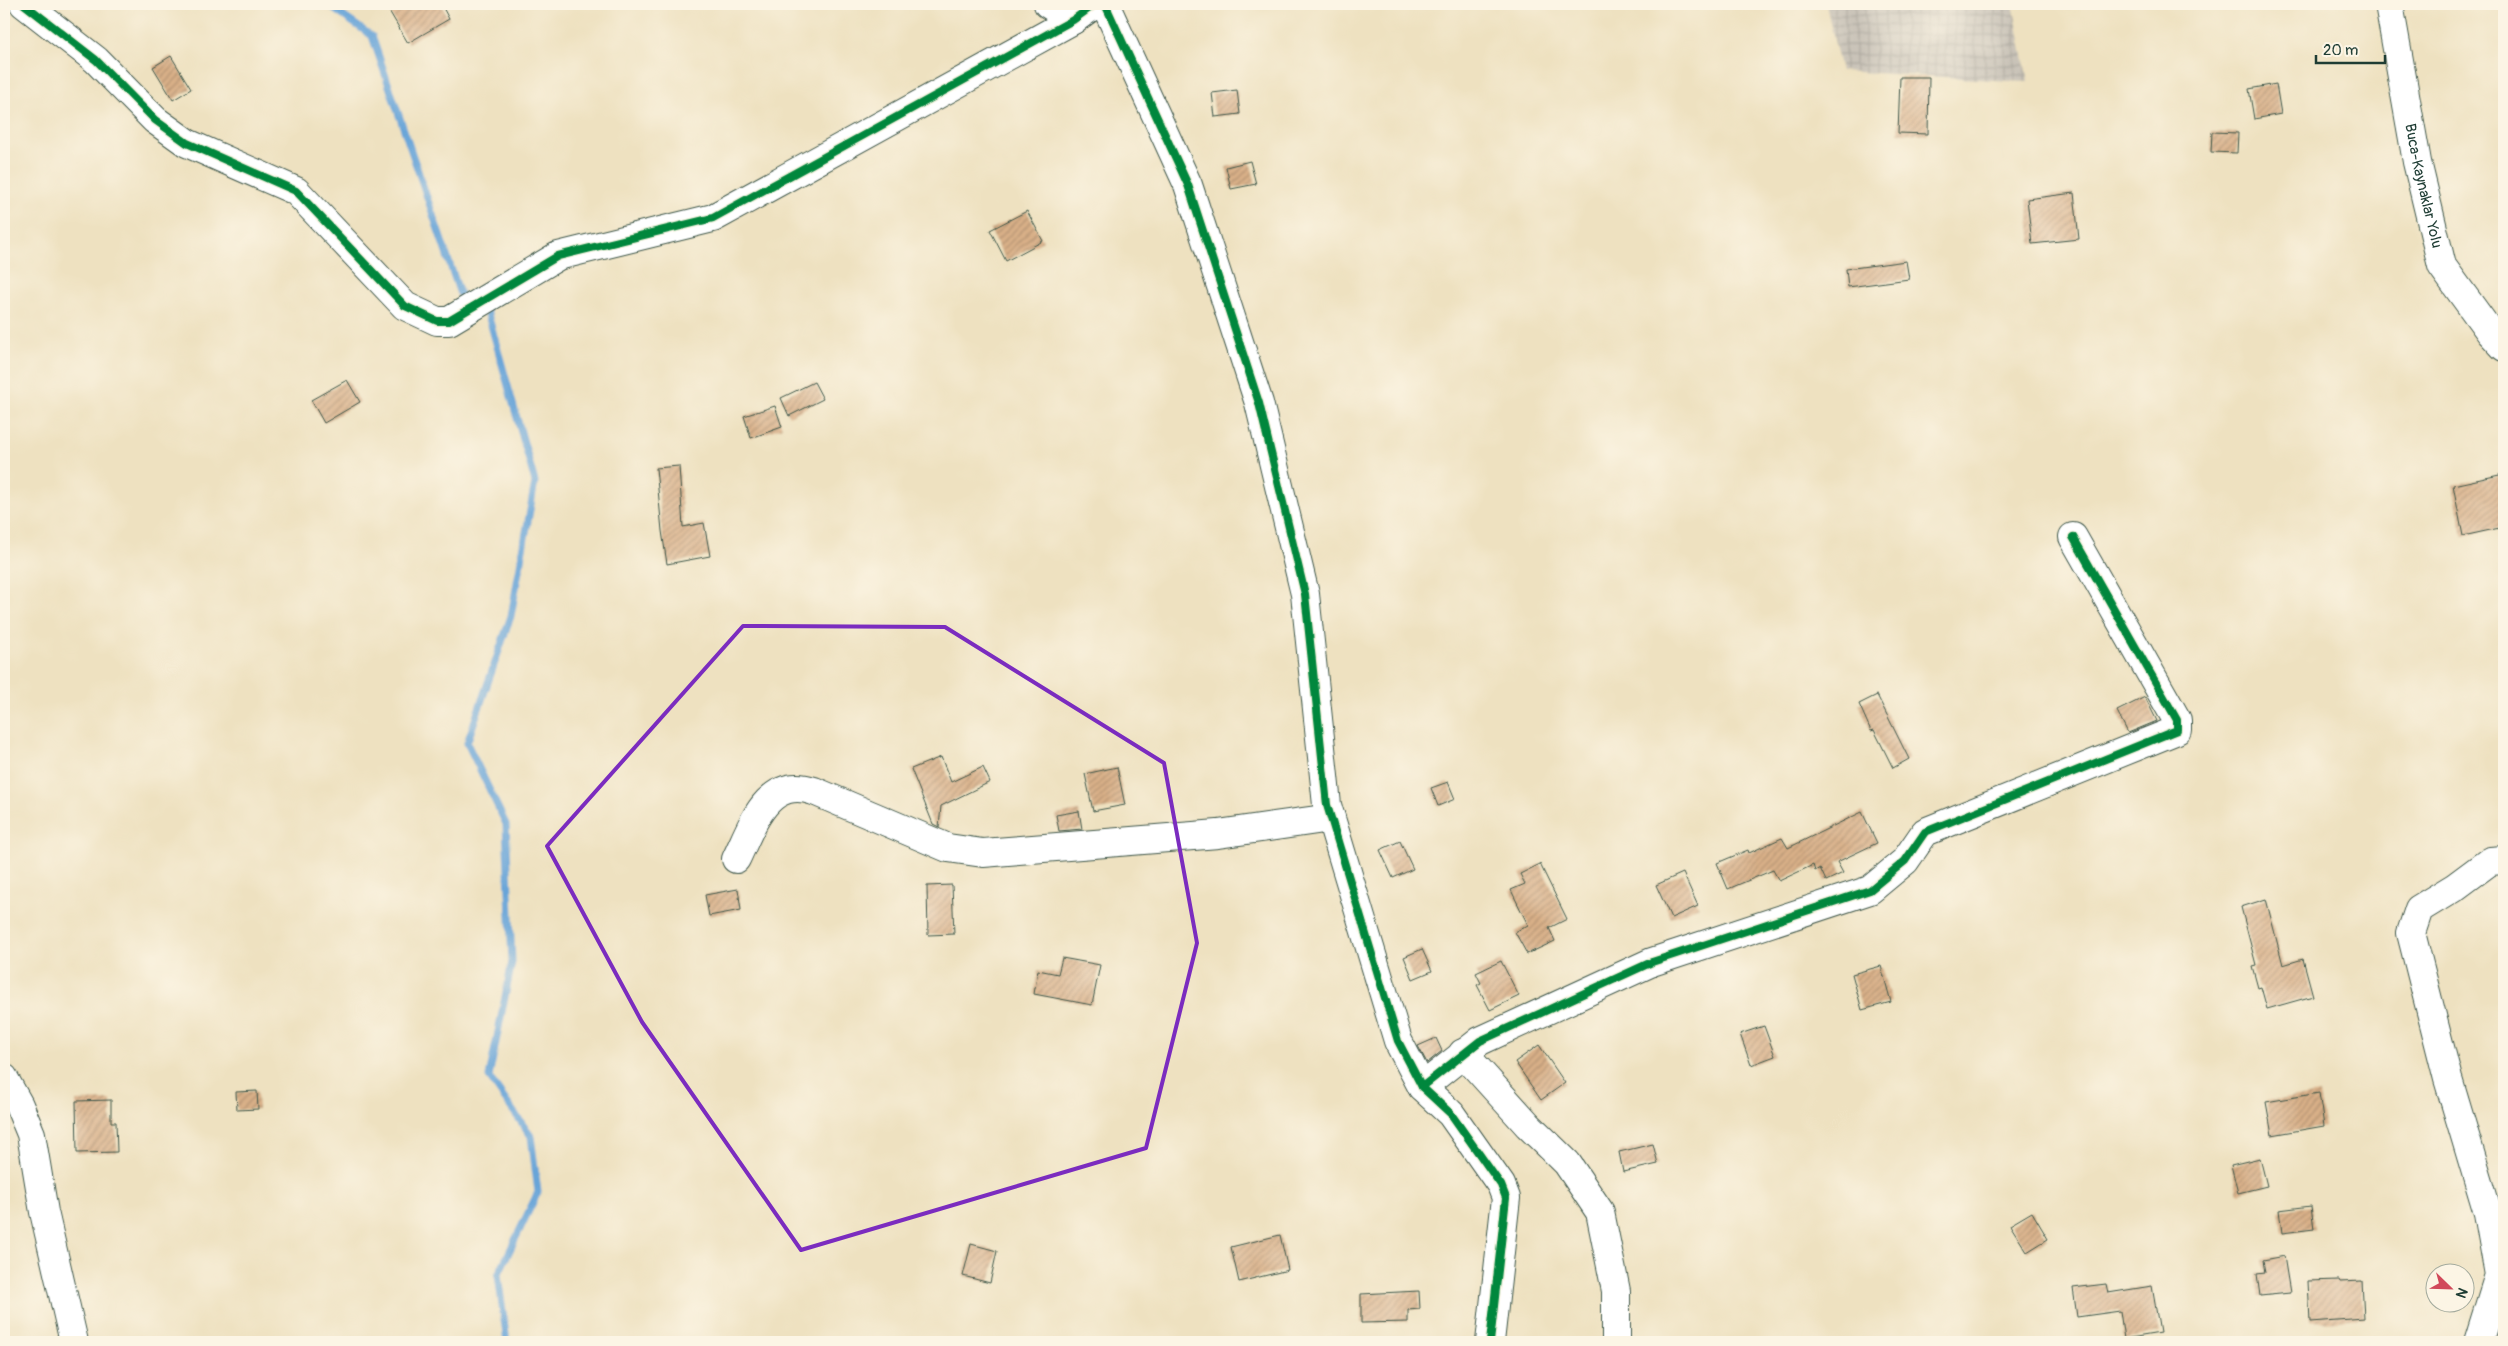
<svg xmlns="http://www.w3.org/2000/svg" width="2508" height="1346" font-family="Pangolin,sans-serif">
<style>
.industrial{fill:url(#industrial-grid)}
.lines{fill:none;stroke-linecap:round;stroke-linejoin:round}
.stream{stroke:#67a4d8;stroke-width:7}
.building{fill:url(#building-hatch)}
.minor-casing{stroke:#3e5649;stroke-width:30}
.minor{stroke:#fff;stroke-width:28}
.cycleway-casing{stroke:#fcf5e5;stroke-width:11}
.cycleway{stroke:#00873e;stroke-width:8}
.marked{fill:none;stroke:#7b2cbf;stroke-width:4;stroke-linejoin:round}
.labels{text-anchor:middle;stroke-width:4.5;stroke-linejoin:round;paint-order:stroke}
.street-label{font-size:15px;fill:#1f3d34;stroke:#fcf5e5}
</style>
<defs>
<pattern id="industrial-grid" width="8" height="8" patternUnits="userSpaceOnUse" patternTransform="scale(1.25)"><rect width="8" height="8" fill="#c9c3b8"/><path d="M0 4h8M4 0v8" fill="none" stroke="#aca89f"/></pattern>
<pattern id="building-hatch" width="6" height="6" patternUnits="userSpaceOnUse" patternTransform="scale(1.25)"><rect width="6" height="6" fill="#d9b088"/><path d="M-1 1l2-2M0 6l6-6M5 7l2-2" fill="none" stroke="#af9070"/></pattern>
</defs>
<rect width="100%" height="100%" fill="#fcf5e5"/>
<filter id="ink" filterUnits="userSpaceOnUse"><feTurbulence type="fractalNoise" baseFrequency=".02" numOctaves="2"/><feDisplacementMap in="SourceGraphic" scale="10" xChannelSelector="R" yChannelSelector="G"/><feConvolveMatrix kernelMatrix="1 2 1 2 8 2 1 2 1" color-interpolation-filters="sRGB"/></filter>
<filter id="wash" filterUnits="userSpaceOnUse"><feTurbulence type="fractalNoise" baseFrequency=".0096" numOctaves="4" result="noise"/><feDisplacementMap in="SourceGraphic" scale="20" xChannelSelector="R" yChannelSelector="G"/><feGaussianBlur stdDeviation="1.12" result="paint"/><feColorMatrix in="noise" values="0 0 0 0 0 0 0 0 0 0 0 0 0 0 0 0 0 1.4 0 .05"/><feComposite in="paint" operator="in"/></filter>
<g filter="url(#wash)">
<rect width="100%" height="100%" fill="#eee1c0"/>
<path class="industrial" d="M 1826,4 L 2013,4 L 2028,82 L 1841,71 Z"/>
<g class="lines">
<g class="stream">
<path d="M 326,4 L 372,36 L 460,294"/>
<path d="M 487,311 L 535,482 L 511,616 L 467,743 L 506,824 L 512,962 L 489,1077 L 531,1136 L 538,1192 L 498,1275 L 507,1342"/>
</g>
</g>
<g id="blocks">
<g class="building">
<path d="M 397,4 L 441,4 L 449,19 L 408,43 L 388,9 Z"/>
<path d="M 171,56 L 191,89 L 173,100 L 153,67 Z"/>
<path d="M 1900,77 L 1929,77 L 1928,134 L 1898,133 Z"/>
<path d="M 2276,84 L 2281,114 L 2254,119 L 2249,89 Z"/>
<path d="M 1237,90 L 1240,114 L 1215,117 L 1212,93 Z"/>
<path d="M 2212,132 L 2238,133 L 2237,153 L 2211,152 Z"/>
<path d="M 1250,161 L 1256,184 L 1231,189 L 1226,167 Z"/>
<path d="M 2074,193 L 2079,239 L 2032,244 L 2027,199 Z"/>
<path d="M 1027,211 L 1043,241 L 1006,261 L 990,230 Z"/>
<path d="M 1906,261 L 1909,279 L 1848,287 L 1846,269 Z"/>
<path d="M 347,380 L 360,402 L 324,423 L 311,400 Z"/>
<path d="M 814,382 L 823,399 L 789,416 L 781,398 Z"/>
<path d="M 775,406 L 782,427 L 751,438 L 744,416 Z"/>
<path d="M 679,466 L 683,527 L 704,523 L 710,556 L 667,564 L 662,531 L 656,468 Z"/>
<path d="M 2504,474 L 2504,527 L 2463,536 L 2453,485 Z"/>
<path d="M 1877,695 L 1909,759 L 1893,768 L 1874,730 L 1871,731 L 1859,704 Z"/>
<path d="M 2145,697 L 2157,721 L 2128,733 L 2117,711 Z"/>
<path d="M 941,757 L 951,782 L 983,767 L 990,782 L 941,806 L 939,827 L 933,824 L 911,769 Z"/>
<path d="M 1117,767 L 1125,805 L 1093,811 L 1085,774 Z"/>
<path d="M 1448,782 L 1455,799 L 1438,806 L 1431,788 Z"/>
<path d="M 1079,811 L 1082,829 L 1059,831 L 1056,815 Z"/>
<path d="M 1862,812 L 1877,843 L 1837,862 L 1843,873 L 1826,881 L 1820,868 L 1815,871 L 1813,865 L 1779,881 L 1773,870 L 1728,889 L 1717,863 L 1748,850 L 1749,853 L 1782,838 L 1788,848 Z"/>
<path d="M 1400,841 L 1413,869 L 1393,878 L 1380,850 Z"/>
<path d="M 1540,864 L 1567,919 L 1549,928 L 1555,941 L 1527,954 L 1515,932 L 1528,925 L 1511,890 L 1525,884 L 1520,874 Z"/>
<path d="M 1683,873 L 1698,906 L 1671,918 L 1656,885 Z"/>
<path d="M 952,885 L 954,934 L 928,935 L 927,886 Z"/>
<path d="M 738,889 L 741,910 L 709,916 L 705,895 Z"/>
<path d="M 2266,899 L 2283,965 L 2303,959 L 2313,996 L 2267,1009 L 2261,987 L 2258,988 L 2252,966 L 2256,965 L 2241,907 Z"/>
<path d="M 1422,949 L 1432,971 L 1413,979 L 1404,957 Z"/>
<path d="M 1062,958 L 1100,965 L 1092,1005 L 1034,994 L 1038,970 L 1058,974 Z"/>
<path d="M 1501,961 L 1519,996 L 1490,1010 L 1477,985 L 1481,983 L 1476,973 Z"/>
<path d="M 1881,966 L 1891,1002 L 1862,1010 L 1852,974 Z"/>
<path d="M 1764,1026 L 1775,1056 L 1751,1065 L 1740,1034 Z"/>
<path d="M 1436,1038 L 1442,1051 L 1427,1063 L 1418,1046 Z"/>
<path d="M 1539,1045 L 1565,1083 L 1541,1100 L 1515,1062 Z"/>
<path d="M 257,1091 L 258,1109 L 237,1110 L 236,1092 Z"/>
<path d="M 2319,1093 L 2324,1126 L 2272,1135 L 2266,1102 Z"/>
<path d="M 111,1100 L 111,1122 L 116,1122 L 117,1152 L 77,1153 L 76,1101 Z"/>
<path d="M 1653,1144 L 1658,1164 L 1623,1172 L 1619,1152 Z"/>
<path d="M 2260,1158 L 2267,1186 L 2238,1193 L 2231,1165 Z"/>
<path d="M 2311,1206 L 2314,1229 L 2282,1233 L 2279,1210 Z"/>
<path d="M 2032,1212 L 2048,1239 L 2027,1252 L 2010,1225 Z"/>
<path d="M 1280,1235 L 1288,1270 L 1239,1282 L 1231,1247 Z"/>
<path d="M 971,1244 L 997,1251 L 990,1283 L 963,1276 Z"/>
<path d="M 2284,1256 L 2290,1293 L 2260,1296 L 2257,1274 L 2265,1273 L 2263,1260 Z"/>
<path d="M 2339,1280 L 2340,1282 L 2362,1281 L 2364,1318 L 2310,1322 L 2308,1281 Z"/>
<path d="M 2106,1284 L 2108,1293 L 2152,1286 L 2160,1333 L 2124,1339 L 2120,1311 L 2077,1317 L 2073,1288 Z"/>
<path d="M 1419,1291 L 1420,1309 L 1408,1310 L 1408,1322 L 1361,1323 L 1361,1294 Z"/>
</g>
</g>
</g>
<g filter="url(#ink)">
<use href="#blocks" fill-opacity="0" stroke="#3e5649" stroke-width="1"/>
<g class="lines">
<defs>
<g id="minor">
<path d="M 24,4 L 96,60 L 155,120 L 187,143 L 296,191 L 405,306 L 437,321 L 449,321 L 558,256 L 713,218 L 1073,20 L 1095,4"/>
<path d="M 1048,4 L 1073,20"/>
<path d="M 1105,4 L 1188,185 L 1259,403 L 1305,594 L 1327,805 L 1398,1041 L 1422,1087 L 1451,1114 L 1501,1185 L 1506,1198 L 1490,1342"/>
<path id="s1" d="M 2389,4 L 2417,162 L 2442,266 L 2490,332 L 2504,347"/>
<path d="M 736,859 C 752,826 767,775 814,791 L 948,848 L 983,853 L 1218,834 L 1331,818"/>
<path d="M 1463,1053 L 1528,1125 L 1567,1163 L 1600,1212 L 1616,1291 L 1616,1342"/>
<path d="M 4,1078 L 19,1105 L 31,1134 L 44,1212 L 74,1342"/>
<path d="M 1422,1087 L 1480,1041 L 1652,962 L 1870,890 L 1905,861 L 1925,832 L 2177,730 L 2177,720 L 2073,537"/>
<path d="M 2478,1342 L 2499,1275 L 2488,1213 L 2448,1079 L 2411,933 L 2419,909 L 2455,887 L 2490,861 L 2504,860"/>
</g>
</defs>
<use href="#minor" class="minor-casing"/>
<use href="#minor" class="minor"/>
<defs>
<g id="cycleway">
<path d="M 24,4 L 96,60 L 155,120 L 187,143 L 296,191 L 405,306 L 437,321 L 449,321 L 558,256 L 713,218 L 1073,20 L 1095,4"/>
<path d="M 1105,4 L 1188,185 L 1259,403 L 1305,594 L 1327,805 L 1398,1041 L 1422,1087 L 1451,1114 L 1501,1185 L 1506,1198 L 1490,1342"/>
<path d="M 1422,1087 L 1480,1041 L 1652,962 L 1870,890 L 1905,861 L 1925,832 L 2177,730 L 2177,720 L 2073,537"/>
</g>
</defs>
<use href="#cycleway" class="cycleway-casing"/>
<use href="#cycleway" class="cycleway"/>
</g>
</g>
<path class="marked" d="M 743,626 L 945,627 L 1164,763 L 1197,943 L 1146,1148 L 801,1250 L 642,1022 L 547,846 Z"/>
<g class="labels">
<g class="street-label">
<text dy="5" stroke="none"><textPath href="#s1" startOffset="185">Buca-Kaynaklar Yolu</textPath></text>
</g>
</g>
<rect width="2508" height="1346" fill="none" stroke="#fcf5e5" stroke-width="20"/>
<g transform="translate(2450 1288) rotate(113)"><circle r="24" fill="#fcf5e5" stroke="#a4ab9e"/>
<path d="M0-4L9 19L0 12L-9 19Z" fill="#d1495b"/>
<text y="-8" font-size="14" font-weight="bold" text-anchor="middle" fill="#1f3d34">N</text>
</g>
<path d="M2316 55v8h69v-8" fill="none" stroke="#1f3d34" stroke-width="2.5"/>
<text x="2323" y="55" font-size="15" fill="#1f3d34" stroke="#fcf5e5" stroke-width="4" paint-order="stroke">20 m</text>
</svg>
